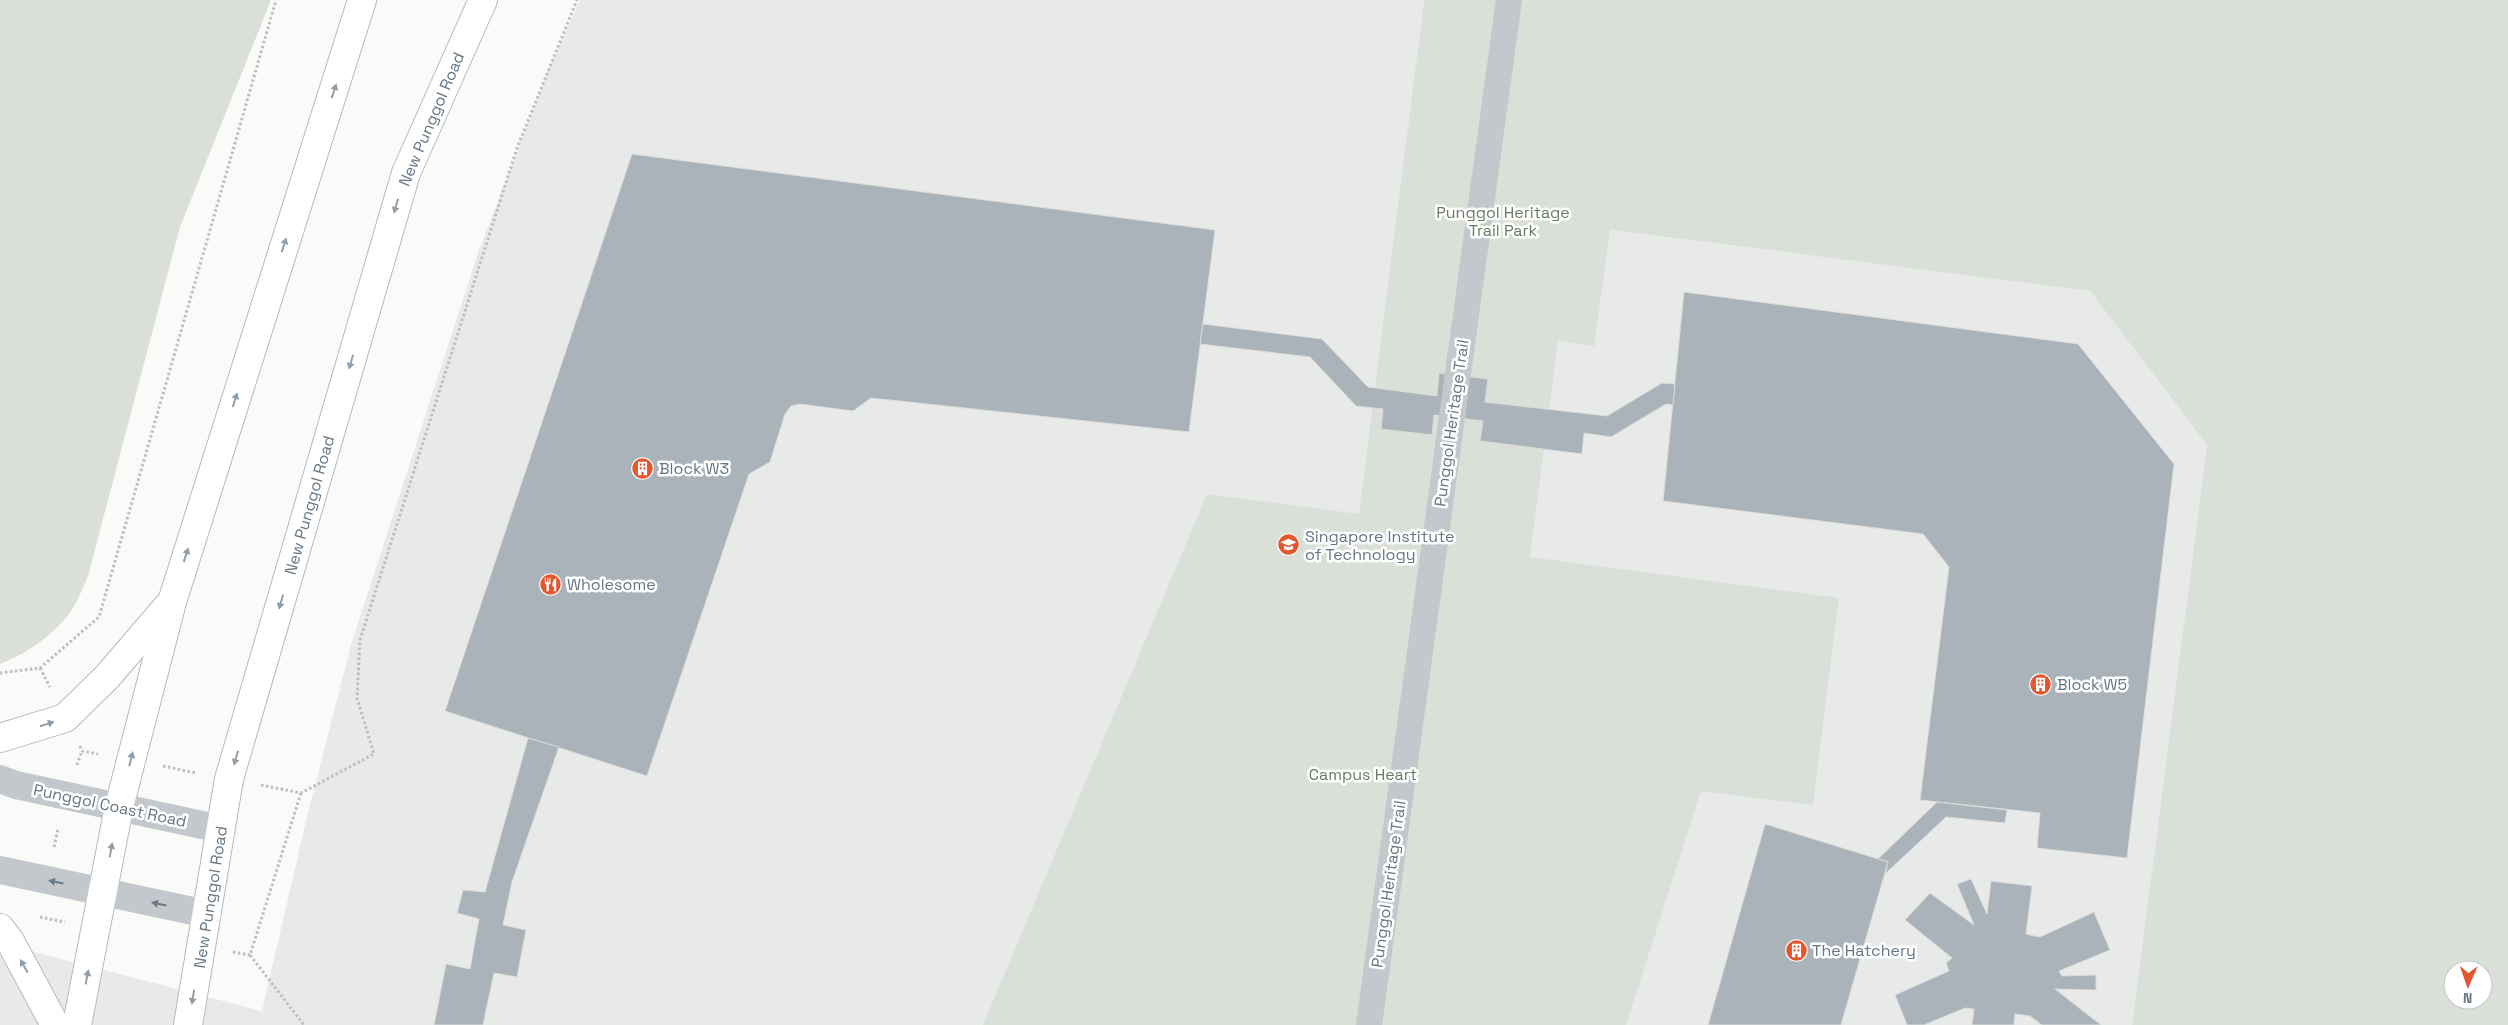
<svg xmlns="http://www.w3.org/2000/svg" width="2508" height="1025" font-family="'Space Grotesk',sans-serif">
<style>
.built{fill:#e8e9e9}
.green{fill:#dadfd7;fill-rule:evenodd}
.building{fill:#aab3b9;stroke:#dcdcda}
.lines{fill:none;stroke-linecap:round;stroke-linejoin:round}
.secondary-casing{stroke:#b3babf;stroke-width:30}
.path{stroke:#bbbfc2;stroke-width:3;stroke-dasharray:2.5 2.5;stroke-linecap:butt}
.pedestrian{stroke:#c3c8cc;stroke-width:26}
.minor{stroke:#c3c8cc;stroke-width:28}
.secondary{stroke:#fff;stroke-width:28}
.oneway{fill:#939fa8}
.oneway2{fill:#6a7a87}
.labels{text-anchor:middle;stroke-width:5;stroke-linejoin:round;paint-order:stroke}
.street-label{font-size:16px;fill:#657683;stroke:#fff}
.park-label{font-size:16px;fill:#687a64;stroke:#fff}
.poi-label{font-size:16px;fill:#657683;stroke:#fff;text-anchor:start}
</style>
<rect width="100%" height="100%" fill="#fafaf8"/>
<path class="built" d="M 580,0 L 1424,0 L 1399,199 L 1609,230 L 2090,291 L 2207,445 L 2132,1025 L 0,1025 L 0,943 L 262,1011 L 307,817 L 351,645 L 479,250 L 551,64 Z"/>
<g class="green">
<path d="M 0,0 L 271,0 L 180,227 L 88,576 C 83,587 78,601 71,611 C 55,634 26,654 0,664 Z"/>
<path d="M 1424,0 L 2508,0 L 2508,1025 L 2132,1025 L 2207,445 L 2090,291 L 1610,230 L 1594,346 L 1558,341 L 1530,557 L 1839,598 L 1813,805 L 1701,791 L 1626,1025 L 983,1025 L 1207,494 L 1359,514 ZM 2453,970 L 2483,970 L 2483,1000 L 2453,1000 Z"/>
</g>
<g class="building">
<path d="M 632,154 L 1215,230 L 1189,432 L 871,398 L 853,411 L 800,404 L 791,406 L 785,414 L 770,462 L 749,474 L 647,776 L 445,711 Z"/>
<path d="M 1684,292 L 2078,344 L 2174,464 L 2127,858 L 2037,848 L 2040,813 L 1920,800 L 1949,567 L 1923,534 L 1663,501 Z"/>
<path d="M 1203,324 L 1322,339 L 1368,387 L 1437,396 L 1439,373 L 1488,379 L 1485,402 L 1607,416 L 1662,383 L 1675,384 L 1673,405 L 1666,404 L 1611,437 L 1584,433 L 1582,454 L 1480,441 L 1483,421 L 1434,415 L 1432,435 L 1381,429 L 1383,409 L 1356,406 L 1310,357 L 1200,344 Z"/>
<path d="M 528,738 L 559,747 L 512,882 L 503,925 L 526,930 L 517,977 L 494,973 L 483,1025 L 434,1025 L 446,964 L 470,969 L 479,919 L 457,913 L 463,890 L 485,892 Z"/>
<path d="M 1937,802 L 2007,810 L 2005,823 L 1946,817 L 1885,874 L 1888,862 L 1878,859 Z"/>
<path d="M 1765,824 L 1888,862 L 1841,1025 L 1708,1025 Z"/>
<path d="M 1971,879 L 1987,914 L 1991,881 L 2032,886 L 2026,934 L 2040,937 L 2094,912 L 2110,950 L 2059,971 L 2062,976 L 2096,975 L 2096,990 L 2055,989 L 2101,1025 L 2042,1025 L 2030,1016 L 2015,1014 L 2014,1025 L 1972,1025 L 1974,1009 L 1965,1008 L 1924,1025 L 1907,1025 L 1895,995 L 1949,971 L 1946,963 L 1952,958 L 1905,920 L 1930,893 L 1974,925 L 1957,884 Z"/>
</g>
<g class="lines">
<defs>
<g id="secondary">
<path d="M 0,738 L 65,718 L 107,677 L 167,607"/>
<path d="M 0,928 L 10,941 L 55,1025"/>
<path d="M 77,1025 L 119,807 L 172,602 L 362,0"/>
<path d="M 188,1025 L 229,779 L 406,173 L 483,0"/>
</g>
</defs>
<use href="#secondary" class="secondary-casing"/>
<g class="path">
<path d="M 40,668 L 50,687"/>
<path d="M 0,673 L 40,668 L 99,617 L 276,0"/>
<path d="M 80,746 L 82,751 L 98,754"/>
<path d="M 77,765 L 82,751"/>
<path d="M 163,766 L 196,773"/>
<path d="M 261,785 L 301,793 L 374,754 L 357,698 L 360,640 L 517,148 L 577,0"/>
<path d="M 301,793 L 250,955 L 304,1025"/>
<path d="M 54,847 L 58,829"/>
<path d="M 40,917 L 65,922"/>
<path d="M 233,952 L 250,955"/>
</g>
<path class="pedestrian" d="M 1369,1025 L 1509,0"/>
<g class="minor">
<path d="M 0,779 L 16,785 L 221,829"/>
<path d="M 0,870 L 207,914"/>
</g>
<use href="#secondary" class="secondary"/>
</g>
<defs><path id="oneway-solid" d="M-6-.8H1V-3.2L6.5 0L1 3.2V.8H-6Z" transform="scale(1.25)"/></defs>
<g class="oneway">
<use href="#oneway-solid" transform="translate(334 91) rotate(-72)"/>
<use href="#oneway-solid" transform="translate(396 206) rotate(106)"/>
<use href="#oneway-solid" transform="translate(284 245) rotate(-72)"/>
<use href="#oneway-solid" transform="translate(351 362) rotate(106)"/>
<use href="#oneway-solid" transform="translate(235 400) rotate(-72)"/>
<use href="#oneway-solid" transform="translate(186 555) rotate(-72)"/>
<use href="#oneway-solid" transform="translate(281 602) rotate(106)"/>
<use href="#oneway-solid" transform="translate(47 724) rotate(-18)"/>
<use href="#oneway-solid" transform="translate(236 758) rotate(106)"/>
<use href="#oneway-solid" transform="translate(131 759) rotate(-76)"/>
<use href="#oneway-solid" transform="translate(111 850) rotate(-80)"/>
<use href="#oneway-solid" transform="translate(24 966) rotate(-119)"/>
<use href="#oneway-solid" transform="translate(87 977) rotate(-79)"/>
<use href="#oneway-solid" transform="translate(193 997) rotate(99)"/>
</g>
<g class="oneway2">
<use href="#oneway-solid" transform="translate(56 882) rotate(-168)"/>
<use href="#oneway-solid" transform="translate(159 904) rotate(-168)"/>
</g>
<defs>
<symbol id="building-disc" viewBox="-11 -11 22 22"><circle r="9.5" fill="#e4572e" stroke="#fff"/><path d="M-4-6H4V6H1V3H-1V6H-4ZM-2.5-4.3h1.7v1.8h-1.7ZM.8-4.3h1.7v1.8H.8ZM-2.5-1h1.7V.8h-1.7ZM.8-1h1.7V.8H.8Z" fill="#fff"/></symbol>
<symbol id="university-disc" viewBox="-11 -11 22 22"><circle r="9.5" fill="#e4572e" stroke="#fff"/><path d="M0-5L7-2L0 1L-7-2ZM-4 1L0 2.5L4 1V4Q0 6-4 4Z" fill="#fff"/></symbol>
<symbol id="restaurant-disc" viewBox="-11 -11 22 22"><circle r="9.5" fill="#e4572e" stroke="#fff"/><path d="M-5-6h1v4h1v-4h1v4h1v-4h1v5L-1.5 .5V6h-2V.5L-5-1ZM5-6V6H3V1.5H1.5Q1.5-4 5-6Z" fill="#fff"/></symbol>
</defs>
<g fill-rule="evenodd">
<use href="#building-disc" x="630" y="456" width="25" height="25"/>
<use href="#university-disc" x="1276" y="532" width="25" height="25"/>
<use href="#restaurant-disc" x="538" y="572" width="25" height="25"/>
<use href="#building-disc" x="2028" y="672" width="25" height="25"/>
<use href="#building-disc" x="1784" y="938" width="25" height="25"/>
</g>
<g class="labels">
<g class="street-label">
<text transform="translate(431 119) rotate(-67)" y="6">New Punggol Road</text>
<text transform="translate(1451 423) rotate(-82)" y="6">Punggol Heritage Trail</text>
<text transform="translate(309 505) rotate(-74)" y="6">New Punggol Road</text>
<text transform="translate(110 805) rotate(12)" y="6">Punggol Coast Road</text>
<text transform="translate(1388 884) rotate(-82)" y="6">Punggol Heritage Trail</text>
<text transform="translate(210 897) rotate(-81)" y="6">New Punggol Road</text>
</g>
<g class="park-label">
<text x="1503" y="218">Punggol Heritage<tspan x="1503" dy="18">Trail Park</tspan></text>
<text x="1363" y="780">Campus Heart</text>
</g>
<g class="poi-label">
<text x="659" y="474">Block W3</text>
<text x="1305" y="542">Singapore Institute<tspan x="1305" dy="18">of Technology</tspan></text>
<text x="567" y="590">Wholesome</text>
<text x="2057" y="690">Block W5</text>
<text x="1812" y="956">The Hatchery</text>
</g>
</g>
<g transform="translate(2468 985) rotate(182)"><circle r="24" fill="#ffffff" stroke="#c1c8cd"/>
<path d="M0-4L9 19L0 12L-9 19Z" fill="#e4572e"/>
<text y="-8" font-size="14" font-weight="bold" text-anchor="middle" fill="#657683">N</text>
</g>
</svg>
